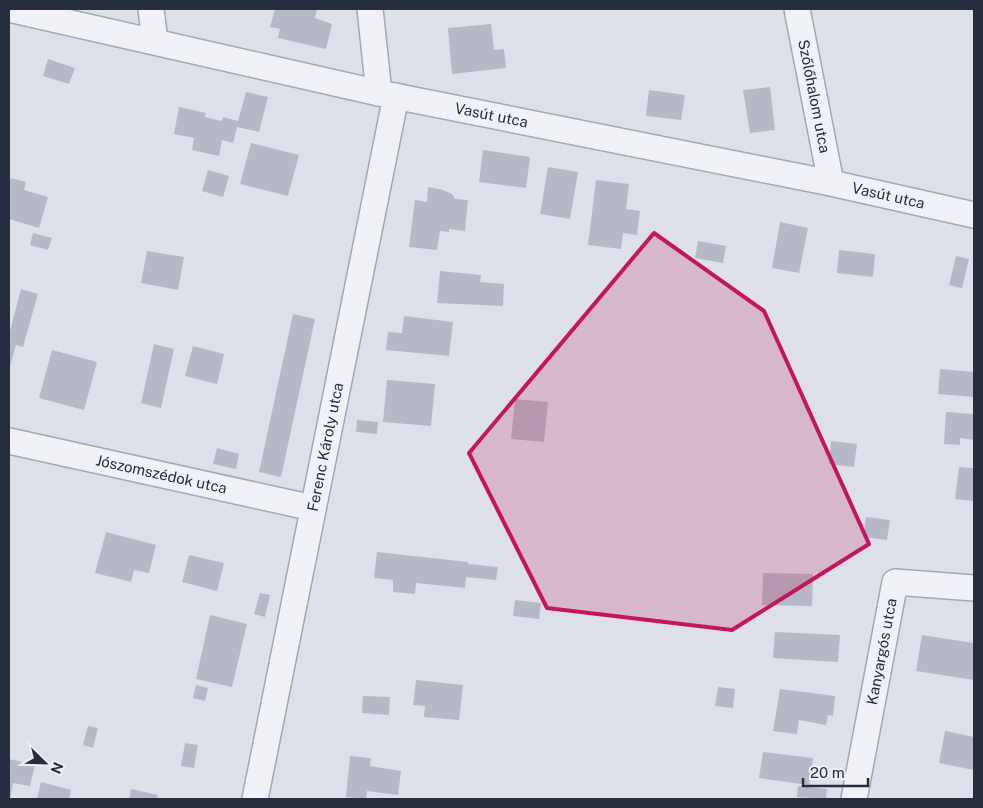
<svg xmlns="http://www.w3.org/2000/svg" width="983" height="808" font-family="'Public Sans',sans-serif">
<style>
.building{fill:#b4b9c5}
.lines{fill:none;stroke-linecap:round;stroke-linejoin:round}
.minor-casing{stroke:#a2a7b2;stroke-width:28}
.minor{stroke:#f0f1f6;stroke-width:25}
.marked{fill:#c2185b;fill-opacity:0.2;stroke:#c2185b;stroke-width:4;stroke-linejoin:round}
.labels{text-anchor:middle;stroke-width:4.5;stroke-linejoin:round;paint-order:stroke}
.street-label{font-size:15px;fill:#262d3f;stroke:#eceff5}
</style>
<rect width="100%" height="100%" fill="#dde0e8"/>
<g class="building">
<path d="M 275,9 L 317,9 L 315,18 L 332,24 L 326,49 L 278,38 L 280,29 L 270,27 Z"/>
<path d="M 491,24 L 494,50 L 504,49 L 506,68 L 452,74 L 448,28 Z"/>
<path d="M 48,59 L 75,68 L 69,84 L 43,76 Z"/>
<path d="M 770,87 L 775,130 L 750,133 L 743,90 Z"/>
<path d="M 649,90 L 685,95 L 681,120 L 646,116 Z"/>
<path d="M 246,92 L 268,97 L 259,132 L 237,127 L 233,143 L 222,140 L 219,156 L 192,150 L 194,138 L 174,134 L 179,107 L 206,113 L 205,117 L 222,121 L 223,117 L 238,121 Z"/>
<path d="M 251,143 L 299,155 L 288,196 L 240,184 Z"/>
<path d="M 483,150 L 530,157 L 526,188 L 479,182 Z"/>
<path d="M 548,167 L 578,172 L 570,219 L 540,214 Z"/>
<path d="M 208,170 L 229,176 L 223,197 L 202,191 Z"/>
<path d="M 11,178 L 26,182 L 24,190 L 48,197 L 39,228 L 9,219 L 9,186 Z"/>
<path d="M 596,180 L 629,184 L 626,209 L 640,211 L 637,235 L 623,233 L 621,249 L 588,245 Z"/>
<path d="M 428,187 L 443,190 L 452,194 L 455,199 L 468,200 L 465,231 L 449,229 L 449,232 L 440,231 L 437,250 L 409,247 L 415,200 L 427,202 Z"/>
<path d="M 780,222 L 808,228 L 799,273 L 772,268 Z"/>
<path d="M 33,233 L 52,238 L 48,250 L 30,245 Z"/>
<path d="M 698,241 L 726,246 L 723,263 L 695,258 Z"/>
<path d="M 839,250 L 875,254 L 873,277 L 837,273 Z"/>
<path d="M 147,251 L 184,257 L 178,290 L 141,283 Z"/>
<path d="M 956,256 L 969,259 L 962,288 L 949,285 Z"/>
<path d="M 440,271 L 481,275 L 480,282 L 504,284 L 503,306 L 437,303 Z"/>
<path d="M 21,289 L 38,294 L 23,347 L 16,345 L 9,370 L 9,330 L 10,331 Z"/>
<path d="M 293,314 L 315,319 L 281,477 L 259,472 Z"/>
<path d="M 404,316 L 453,322 L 449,356 L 386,350 L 388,332 L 402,333 Z"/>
<path d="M 154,344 L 174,349 L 161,408 L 141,403 Z"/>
<path d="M 193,346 L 224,354 L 217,384 L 185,376 Z"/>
<path d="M 52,350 L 97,362 L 84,410 L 39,398 Z"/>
<path d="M 940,369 L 974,372 L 974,397 L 938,394 Z"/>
<path d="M 387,380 L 435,384 L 431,426 L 383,422 Z"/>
<path d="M 515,399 L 548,402 L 544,442 L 511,439 Z"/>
<path d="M 946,412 L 974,414 L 974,440 L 960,438 L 960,445 L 944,444 Z"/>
<path d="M 357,420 L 378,422 L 377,434 L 356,432 Z"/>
<path d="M 831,441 L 857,444 L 854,467 L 829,464 Z"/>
<path d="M 217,448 L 239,454 L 236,469 L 213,464 Z"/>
<path d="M 959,467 L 974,468 L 974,501 L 955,499 Z"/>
<path d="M 866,517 L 890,520 L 887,540 L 863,537 Z"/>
<path d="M 106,532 L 156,545 L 149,573 L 134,570 L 131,582 L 95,573 Z"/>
<path d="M 377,552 L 468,562 L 468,564 L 498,567 L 496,580 L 466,577 L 465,588 L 416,583 L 415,594 L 393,592 L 393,580 L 374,578 Z"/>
<path d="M 189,555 L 224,563 L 217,591 L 182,582 Z"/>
<path d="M 763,573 L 813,574 L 812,606 L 762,605 Z"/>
<path d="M 260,593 L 270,595 L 265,617 L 254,614 Z"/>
<path d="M 515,600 L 541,603 L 539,619 L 513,616 Z"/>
<path d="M 210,615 L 247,624 L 232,687 L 196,679 Z"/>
<path d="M 775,632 L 840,635 L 838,662 L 773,658 Z"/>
<path d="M 922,635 L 974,643 L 974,680 L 916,671 Z"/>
<path d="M 416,680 L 463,685 L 459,720 L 424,717 L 425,706 L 413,705 Z"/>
<path d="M 196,685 L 208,688 L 205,701 L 193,698 Z"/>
<path d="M 718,687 L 735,689 L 733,708 L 715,706 Z"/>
<path d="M 780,689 L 835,696 L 833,716 L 828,715 L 826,725 L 799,720 L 797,734 L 773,731 Z"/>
<path d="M 363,696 L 390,697 L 389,715 L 362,713 Z"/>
<path d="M 88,726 L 98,728 L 93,748 L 83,745 Z"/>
<path d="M 945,731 L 974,737 L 974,770 L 939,763 Z"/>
<path d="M 185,743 L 198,745 L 194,768 L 181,766 Z"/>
<path d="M 763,752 L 813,758 L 809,785 L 759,778 Z"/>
<path d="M 350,756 L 371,758 L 370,766 L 401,771 L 398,795 L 367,791 L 366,799 L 346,797 Z"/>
<path d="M 9,759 L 35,765 L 30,786 L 13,783 L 10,799 L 9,799 Z"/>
<path d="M 41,782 L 71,790 L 69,799 L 37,799 Z"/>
<path d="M 798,786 L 827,789 L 826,799 L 797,797 Z"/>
<path d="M 131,789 L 158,795 L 157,799 L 129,799 Z"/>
</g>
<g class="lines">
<defs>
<g id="minor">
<path id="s1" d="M 9,9 L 379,93 L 831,183 L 974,215"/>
<path d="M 151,9 L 155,42"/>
<path d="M 370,9 L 379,93"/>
<path id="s2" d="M 797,9 L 831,183"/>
<path id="s3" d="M 9,441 L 313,508"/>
<path id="s4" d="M 255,799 L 396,96"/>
<path id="s5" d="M 854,799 L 895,582 L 974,588"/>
</g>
</defs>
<use href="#minor" class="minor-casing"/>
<use href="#minor" class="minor"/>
</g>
<path class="marked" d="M 654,233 L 764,311 L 869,544 L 732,630 L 547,608 L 469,453 Z"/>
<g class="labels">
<g class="street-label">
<text dy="5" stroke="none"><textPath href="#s2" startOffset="89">Szőlőhalom utca</textPath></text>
<text dy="5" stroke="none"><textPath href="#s1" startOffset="494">Vasút utca</textPath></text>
<text dy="5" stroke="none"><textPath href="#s1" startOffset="899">Vasút utca</textPath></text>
<text dy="5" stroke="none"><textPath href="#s4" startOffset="359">Ferenc Károly utca</textPath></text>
<text dy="5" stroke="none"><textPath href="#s3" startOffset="156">Jószomszédok utca</textPath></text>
<text dy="5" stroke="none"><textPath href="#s5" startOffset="150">Kanyargós utca</textPath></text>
</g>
</g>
<rect width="983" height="808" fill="none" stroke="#262d3f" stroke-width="20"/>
<g transform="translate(45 763) rotate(113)" stroke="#eceff5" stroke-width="4" paint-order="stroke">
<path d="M0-4L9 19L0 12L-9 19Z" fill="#262d3f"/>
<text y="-8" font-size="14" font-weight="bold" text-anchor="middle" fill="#262d3f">N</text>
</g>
<path d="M803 778v8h65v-8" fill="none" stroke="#262d3f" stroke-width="2.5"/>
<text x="810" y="778" font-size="15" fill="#262d3f" stroke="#eceff5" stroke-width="4" paint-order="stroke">20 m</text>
</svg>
